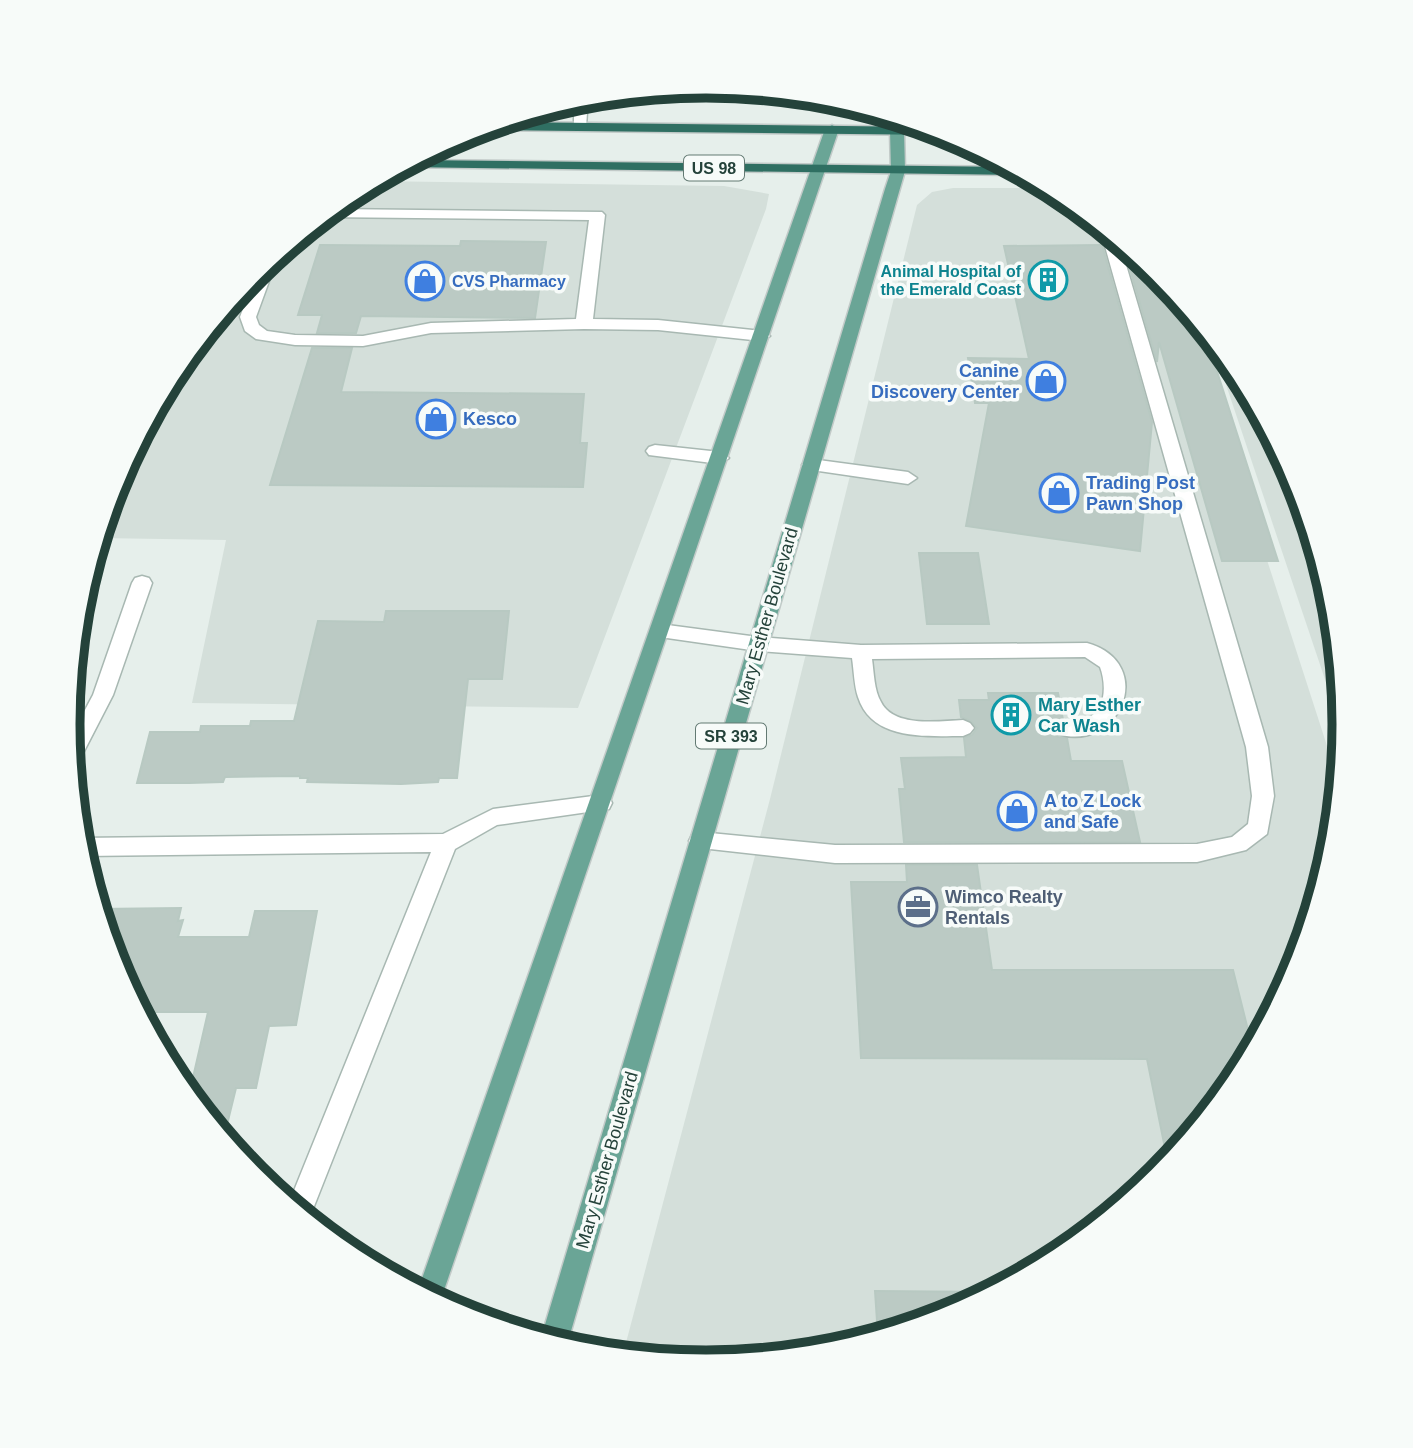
<svg xmlns="http://www.w3.org/2000/svg" width="1413" height="1448" font-family="Helvetica,sans-serif">
<style>
.built{fill:#d4dfda}
.building{fill:#bbcac4;stroke:#b8c9c2;stroke-width:2}
.lines{fill:none;stroke-linecap:round;stroke-linejoin:round}
.lane-casing{stroke:#a8b8b2;stroke-width:3}
.street-casing{stroke:#a8b8b2;stroke-width:3}
.primary-casing{stroke:#c2cac8;stroke-width:3}
.highway-casing{stroke:#c2cac8;stroke-width:3}
.lane{fill:#fff;fill-rule:evenodd}
.street{fill:#fff;fill-rule:evenodd}
.primary{fill:#6aa596;fill-rule:evenodd}
.highway{fill:#2f6f62;fill-rule:evenodd}
.labels{text-anchor:middle;stroke-width:7;stroke-linejoin:round;paint-order:stroke}
.shield{fill:#f7fbf9;stroke:#637a73;stroke-width:2}
.shield-label{font-size:16px;font-weight:bold;fill:#24423a}
.far-culture-label{font-size:16px;font-weight:bold;fill:#0d838f;stroke:#f7fbf9;text-anchor:end}
.far-shop-label{font-size:16px;font-weight:bold;fill:#366cbe;stroke:#f7fbf9;text-anchor:start}
.shop-label{font-size:18px;font-weight:bold;fill:#366cbe;stroke:#f7fbf9;text-anchor:start}
.street-label{font-size:18px;fill:#24423a;stroke:#f7fbf9}
.culture-label{font-size:18px;font-weight:bold;fill:#0d838f;stroke:#f7fbf9;text-anchor:start}
.service-label{font-size:18px;font-weight:bold;fill:#4e5e75;stroke:#f7fbf9;text-anchor:start}
.rim{fill:none;stroke:#24423a;stroke-width:9}
</style>
<rect width="100%" height="100%" fill="#e6efeb"/>
<g class="built">
<path d="M 374,181 L 724,186 L 769,194 L 766,209 L 578,708 L 192,703 L 226,540 L 99,538 L 117,479 L 176,369 L 255,272 L 352,193 Z"/>
<path d="M 953,188 L 1050,188 L 1061,194 L 1158,273 L 1185,306 L 1339,783 L 1332,849 L 1296,969 L 1237,1079 L 1158,1176 L 1061,1255 L 950,1314 L 831,1350 L 706,1362 L 623,1354 L 770,799 L 917,205 L 932,192 Z"/>
<path d="M 1210,337 L 1237,370 L 1296,480 L 1333,600 L 1344,736 Z"/>
</g>
<g class="building">
<path d="M 461,241 L 546,242 L 535,318 L 361,316 L 356,333 L 317,333 L 322,315 L 298,315 L 320,245 L 460,246 Z"/>
<path d="M 1102,245 L 1152,422 L 1140,551 L 966,526 L 989,403 L 975,403 L 968,358 L 1029,359 L 1004,246 Z"/>
<path d="M 1123,245 L 1158,273 L 1203,328 L 1278,561 L 1222,561 L 1159,342 L 1157,362 Z"/>
<path d="M 312,348 L 352,348 L 341,392 L 584,394 L 580,443 L 587,443 L 583,487 L 270,485 Z"/>
<path d="M 919,553 L 978,553 L 989,624 L 927,624 Z"/>
<path d="M 386,611 L 509,611 L 502,679 L 468,679 L 457,778 L 439,778 L 438,782 L 401,784 L 307,782 L 308,778 L 300,778 L 300,776 L 225,777 L 223,782 L 189,783 L 137,783 L 150,732 L 200,732 L 201,726 L 250,726 L 251,721 L 294,721 L 318,621 L 384,622 Z"/>
<path d="M 988,693 L 1058,693 L 1063,720 L 1056,722 L 1052,731 L 1058,737 L 1067,738 L 1071,761 L 1122,761 L 1140,842 L 904,842 L 899,789 L 905,789 L 901,758 L 966,757 L 964,738 L 972,735 L 977,728 L 971,721 L 961,717 L 959,700 L 989,700 Z"/>
<path d="M 906,865 L 977,865 L 992,970 L 1233,970 L 1253,1050 L 1237,1079 L 1168,1163 L 1147,1059 L 861,1058 L 851,882 L 907,882 Z"/>
<path d="M 181,908 L 178,921 L 183,920 L 178,937 L 249,937 L 255,911 L 317,911 L 296,1025 L 269,1026 L 256,1088 L 236,1088 L 224,1137 L 189,1095 L 208,1012 L 140,1012 L 117,968 L 99,909 Z"/>
<path d="M 875,1291 L 992,1292 L 950,1314 L 878,1336 Z"/>
</g>
<g class="lines">
<defs>
<g id="lane">
<path d="M 332,209 L 602,212 L 605,215 L 593,319 L 658,320 L 762,331 L 770,336 L 762,341 L 658,330 L 584,329 L 431,333 L 363,346 L 295,345 L 256,339 L 245,331 L 240,317 L 257,272 L 273,258 L 276,262 L 256,317 L 259,325 L 267,331 L 295,335 L 363,336 L 431,323 L 576,319 L 589,220 L 322,217 Z"/>
<path d="M 1104,229 L 1119,241 L 1268,747 L 1274,796 L 1267,834 L 1246,850 L 1197,862 L 835,863 L 692,847 L 689,841 L 692,835 L 700,832 L 835,845 L 1197,844 L 1232,837 L 1248,824 L 1252,796 L 1246,747 L 1101,232 Z"/>
<path d="M 655,445 L 720,452 L 729,458 L 720,464 L 649,455 L 646,451 L 649,447 Z"/>
<path d="M 811,459 L 908,472 L 917,478 L 908,484 L 805,469 L 802,465 L 805,461 Z"/>
<path d="M 142,576 L 149,578 L 152,583 L 113,695 L 79,761 L 72,763 L 70,738 L 93,695 L 132,583 L 135,578 Z"/>
<path d="M 660,624 L 758,637 L 861,645 L 1087,643 C 1158,663 1120,753 1058,734 L 1054,729 L 1058,724 C 1067,721 1077,722 1087,718 C 1107,711 1106,683 1100,667 L 1085,657 L 872,659 C 874,673 874,690 881,702 C 894,728 939,721 963,720 L 970,723 L 974,728 L 970,733 L 963,736 C 926,736 872,741 858,697 C 854,685 854,671 852,658 L 758,651 L 653,636 L 650,631 L 653,626 Z"/>
<path d="M 601,795 L 609,797 L 612,803 L 609,809 L 497,825 L 455,849 L 309,1219 L 289,1203 L 431,852 L 83,856 L 79,838 L 443,834 L 493,809 Z"/>
</g>
<path id="street" d="M 588,97 L 586,127 L 584,130 L 574,130 L 574,101 Z"/>
<g id="primary">
<path d="M 832,125 L 839,129 L 440,1302 L 418,1290 L 825,129 Z"/>
<path d="M 897,126 L 904,130 L 905,171 L 567,1345 L 541,1338 L 885,189 L 891,171 L 890,130 Z"/>
</g>
<g id="highway">
<path d="M 503,122 L 925,127 L 945,133 L 939,135 L 489,130 L 483,128 Z"/>
<path d="M 415,160 L 1013,167 L 1026,175 L 402,167 Z"/>
</g>
</defs>
<use href="#lane" class="lane-casing"/>
<use href="#street" class="street-casing"/>
<use href="#primary" class="primary-casing"/>
<use href="#highway" class="highway-casing"/>
<use href="#lane" class="lane"/>
<use href="#street" class="street"/>
<use href="#primary" class="primary"/>
<use href="#highway" class="highway"/>
</g>
<defs>
<symbol id="building-ring" viewBox="-11 -11 22 22"><circle r="9.5" fill="#f7fbf9" stroke="#0f9aa8" stroke-width="1.5"/><path d="M-4-6H4V6H1V3H-1V6H-4ZM-2.5-4.3h1.7v1.8h-1.7ZM.8-4.3h1.7v1.8H.8ZM-2.5-1h1.7V.8h-1.7ZM.8-1h1.7V.8H.8Z" fill="#0f9aa8"/></symbol>
<symbol id="shop-ring" viewBox="-11 -11 22 22"><circle r="9.5" fill="#f7fbf9" stroke="#3f7fe0" stroke-width="1.5"/><path d="M-5-2.5h2.3a2.7 3.5 0 0 1 5.4 0H5L5.5 6h-11ZM-1.5-2.5h3a1.5 2.3 0 0 0-3 0Z" fill="#3f7fe0"/></symbol>
<symbol id="office-ring" viewBox="-11 -11 22 22"><circle r="9.5" fill="#f7fbf9" stroke="#5c6f8a" stroke-width="1.5"/><path d="M-6-3h4V-5.5h4V-3h4V5H-6ZM-1-4.5V-3h2v-1.5ZM-6 0V1H6V0Z" fill="#5c6f8a"/></symbol>
</defs>
<g fill-rule="evenodd">
<use href="#building-ring" x="1026" y="258" width="44" height="44"/>
<use href="#shop-ring" x="403" y="259" width="44" height="44"/>
<use href="#shop-ring" x="1024" y="359" width="44" height="44"/>
<use href="#shop-ring" x="414" y="397" width="44" height="44"/>
<use href="#shop-ring" x="1037" y="471" width="44" height="44"/>
<use href="#building-ring" x="989" y="693" width="44" height="44"/>
<use href="#shop-ring" x="995" y="789" width="44" height="44"/>
<use href="#office-ring" x="896" y="885" width="44" height="44"/>
</g>
<g class="labels">
<g class="shield">
<rect x="684" y="155.5" width="60" height="25" rx="5"/>
<rect x="696" y="723.5" width="70" height="25" rx="5"/>
</g>
<g class="shield-label">
<text x="714" y="174">US 98</text>
<text x="731" y="742">SR 393</text>
</g>
<g class="far-culture-label">
<text x="1021" y="277">Animal Hospital of<tspan x="1021" dy="18">the Emerald Coast</tspan></text>
</g>
<g class="far-shop-label">
<text x="452" y="287">CVS Pharmacy</text>
</g>
<g class="shop-label">
<text x="1019" y="377" text-anchor="end">Canine<tspan x="1019" dy="21">Discovery Center</tspan></text>
<text x="463" y="425">Kesco</text>
<text x="1086" y="489">Trading Post<tspan x="1086" dy="21">Pawn Shop</tspan></text>
<text x="1044" y="807">A to Z Lock<tspan x="1044" dy="21">and Safe</tspan></text>
</g>
<g class="street-label">
<text transform="translate(767 616) rotate(-74)" y="6">Mary Esther Boulevard</text>
<text transform="translate(607 1160) rotate(-74)" y="6">Mary Esther Boulevard</text>
</g>
<g class="culture-label">
<text x="1038" y="711">Mary Esther<tspan x="1038" dy="21">Car Wash</tspan></text>
</g>
<g class="service-label">
<text x="945" y="903">Wimco Realty<tspan x="945" dy="21">Rentals</tspan></text>
</g>
</g>
<path d="M0 0H1413V1448H0ZM80 724a626 626 0 1 1 1252 0a626 626 0 1 1-1252 0Z" fill="#f7fbf9" fill-rule="evenodd"/>
<path class="rim" d="M80 724a626 626 0 1 1 1252 0a626 626 0 1 1-1252 0Z"/>
</svg>
